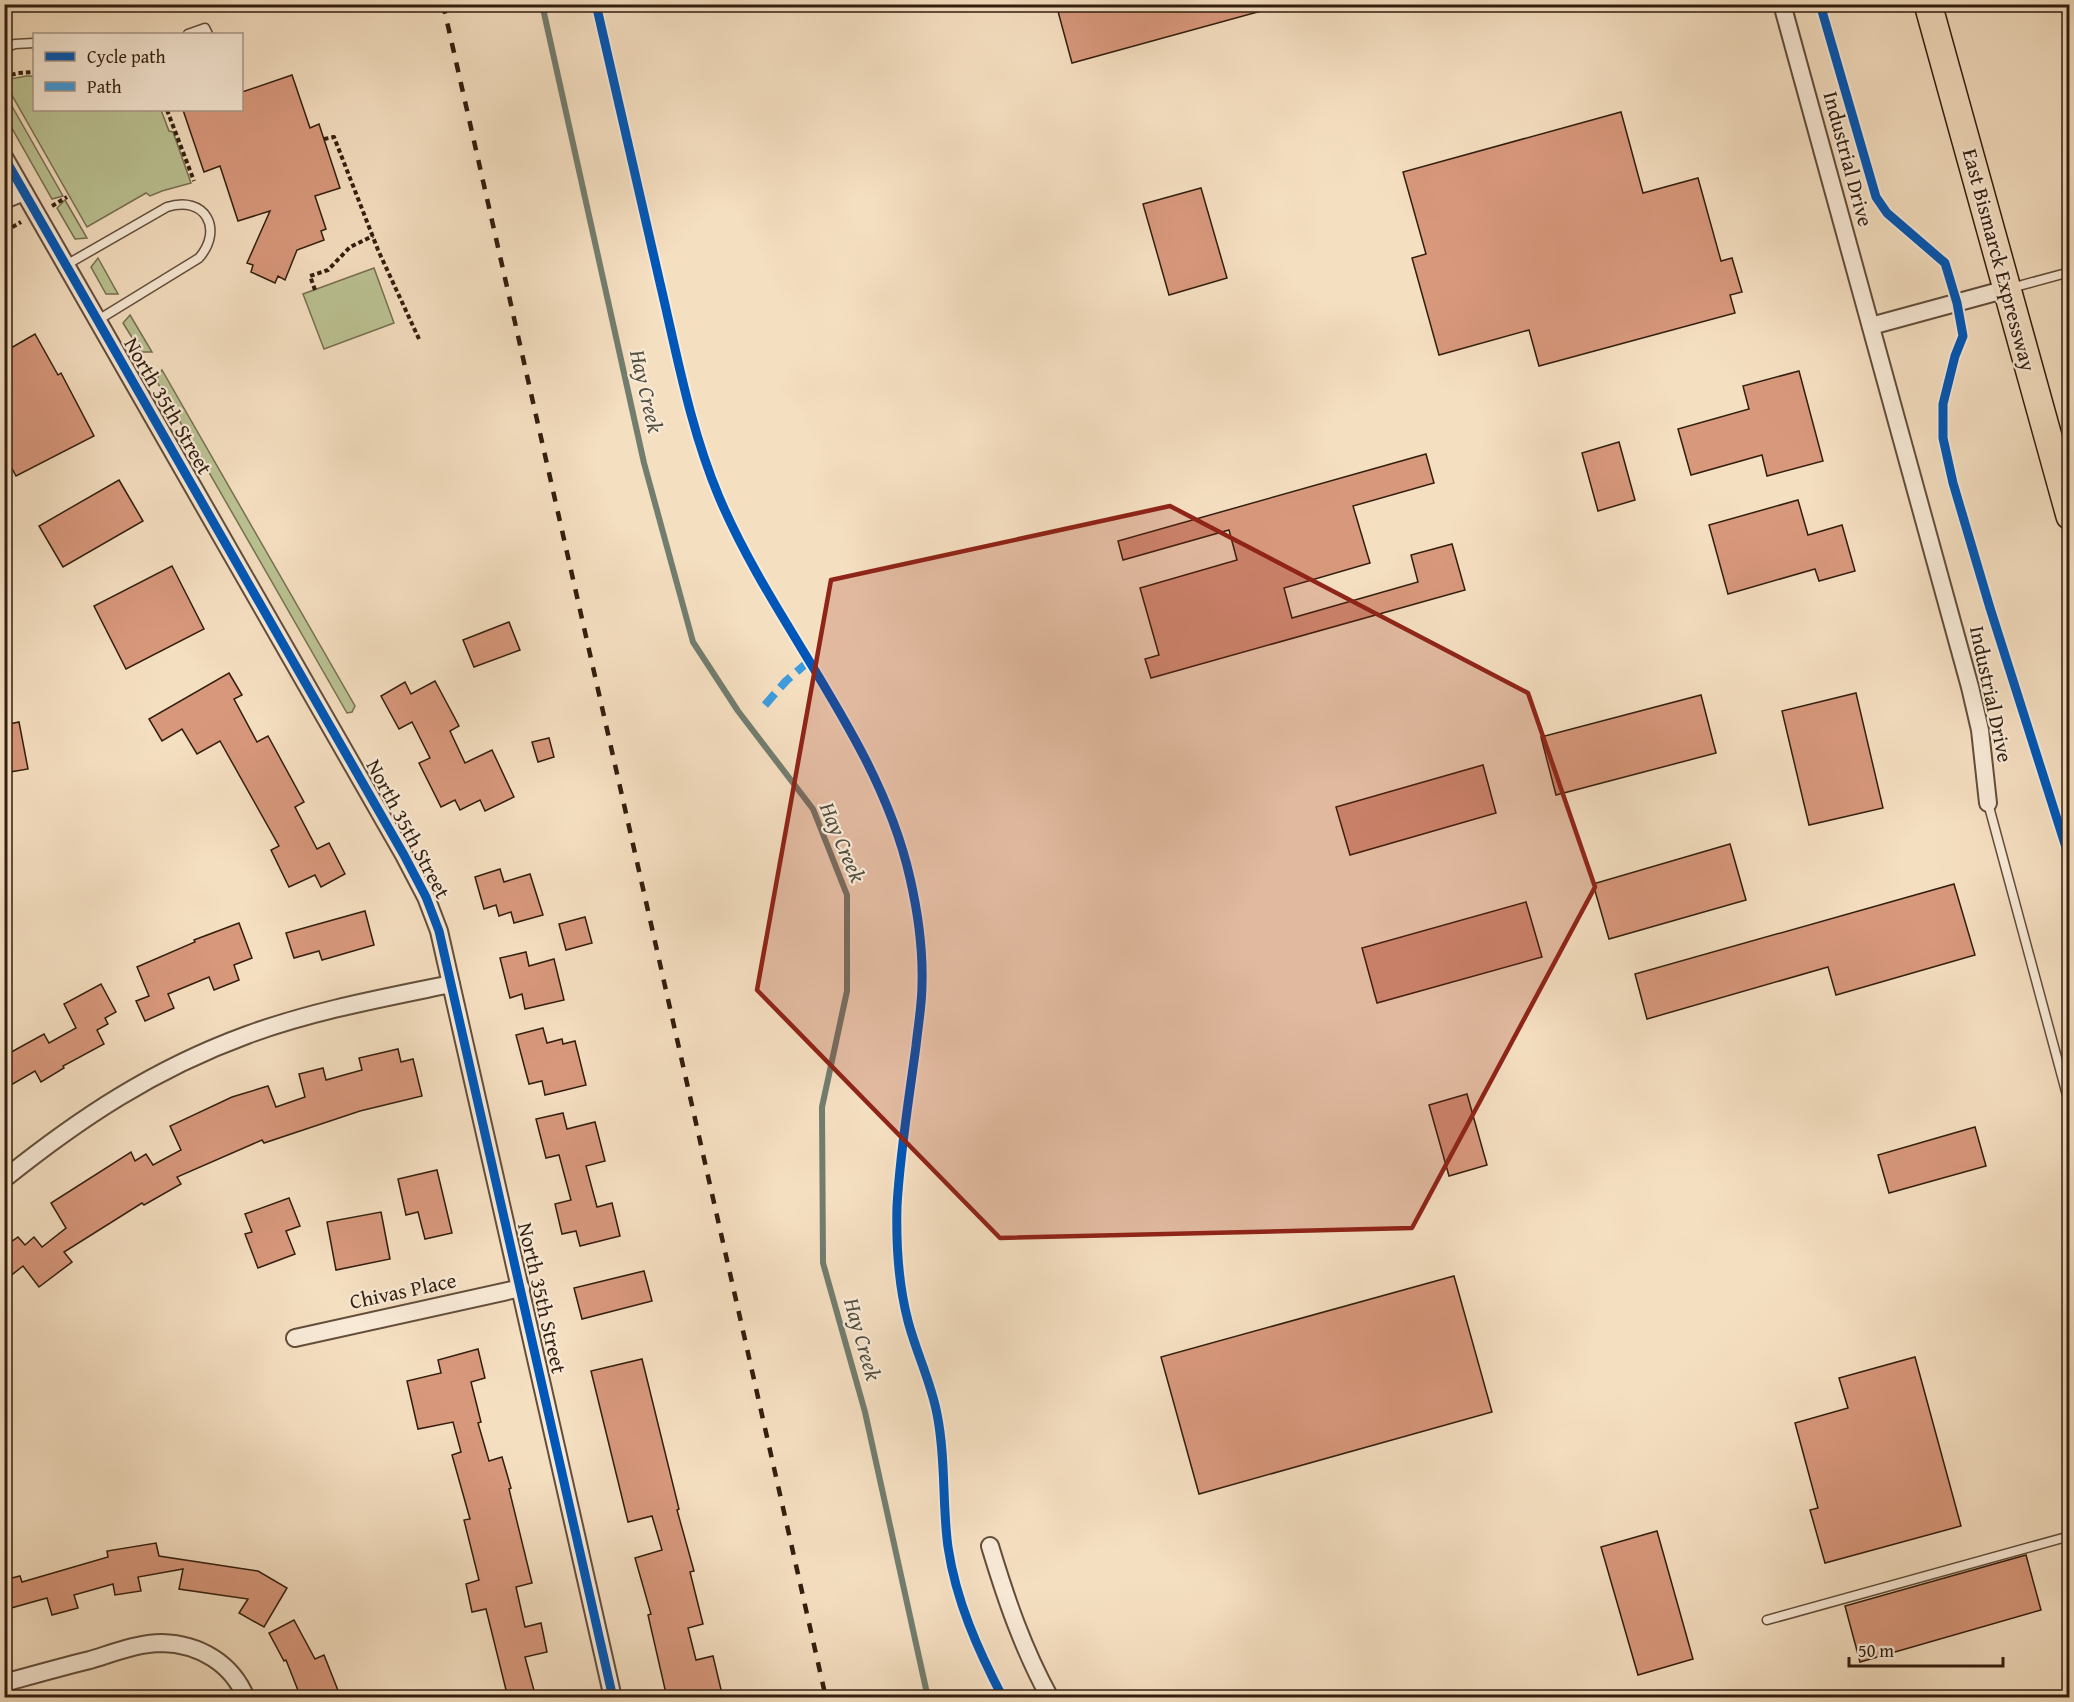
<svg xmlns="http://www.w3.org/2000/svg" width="2074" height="1702" font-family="'Gentium Book Plus',serif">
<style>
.green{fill:#bbc293;stroke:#767050;stroke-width:1.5}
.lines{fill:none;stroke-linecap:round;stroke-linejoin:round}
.stream{stroke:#727d6f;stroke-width:6}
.building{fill:#d8987c;stroke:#321e0e;stroke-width:1.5}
.lane-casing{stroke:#634e3b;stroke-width:11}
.street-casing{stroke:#634e3b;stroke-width:20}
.primary-casing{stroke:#321e0e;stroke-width:30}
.path{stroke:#321e0e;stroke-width:4;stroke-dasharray:4.5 3;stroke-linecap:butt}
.lane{stroke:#f8ead7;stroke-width:8}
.street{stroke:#f8ead7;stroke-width:16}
.primary{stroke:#f5dfc1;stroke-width:27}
.rail{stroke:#321e0e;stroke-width:4.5;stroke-dasharray:10 10;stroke-linecap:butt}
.quiet{stroke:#3e9bde;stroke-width:8;stroke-dasharray:15 8;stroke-linecap:butt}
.cycleway-casing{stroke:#f8ead7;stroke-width:13}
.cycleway{stroke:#0057b8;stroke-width:9}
.marked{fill:#8f2418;fill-opacity:0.2;stroke:#8f2418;stroke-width:4.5;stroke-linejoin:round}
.labels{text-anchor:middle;stroke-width:4.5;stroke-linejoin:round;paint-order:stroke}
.street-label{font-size:21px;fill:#321e0e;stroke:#f8ead7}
.water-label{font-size:22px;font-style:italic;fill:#524e3f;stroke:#f8ead7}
</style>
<rect width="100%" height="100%" fill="#f5dfc1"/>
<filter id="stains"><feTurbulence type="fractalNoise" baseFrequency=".00333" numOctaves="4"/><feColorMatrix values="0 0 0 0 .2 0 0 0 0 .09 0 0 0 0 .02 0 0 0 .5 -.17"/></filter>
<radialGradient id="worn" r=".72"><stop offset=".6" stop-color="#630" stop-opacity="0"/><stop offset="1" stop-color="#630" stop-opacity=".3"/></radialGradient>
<g class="green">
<path d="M 26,76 L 34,76 L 34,110 L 161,110 L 169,131 L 173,132 L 191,183 L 162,191 L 150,196 L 146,193 L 87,227 L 5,83 L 5,80 Z"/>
<path d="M 5,94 L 63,196 L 52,199 L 5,116 Z"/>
<path d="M 65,200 L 87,238 L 75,239 L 57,208 Z"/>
<path d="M 98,258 L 118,294 L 106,294 L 91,267 Z"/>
<path d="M 374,268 L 394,323 L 324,349 L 303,294 Z"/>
<path d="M 130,315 L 152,352 L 141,352 L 123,323 Z"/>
<path d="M 162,370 L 355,706 L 352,712 L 347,713 L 156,380 Z"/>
</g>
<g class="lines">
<path class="stream" d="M 542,4 L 644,463 L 693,642 L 738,711 L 813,809 L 847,895 L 847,991 L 822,1107 L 823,1263 L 865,1412 L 928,1698"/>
</g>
<g class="building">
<path d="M 1056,4 L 1264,4 L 1265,10 L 1072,63 Z"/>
<path d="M 292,75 L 310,128 L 319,124 L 340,188 L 315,196 L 326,229 L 321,231 L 324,240 L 297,250 L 285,280 L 278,276 L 275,283 L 251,272 L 253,265 L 247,263 L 270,211 L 238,221 L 220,166 L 204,172 L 183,110 L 242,110 L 242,92 Z"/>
<path d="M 1621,112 L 1643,193 L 1698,178 L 1721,261 L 1732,258 L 1742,292 L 1730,295 L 1735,313 L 1539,366 L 1529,330 L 1439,355 L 1412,258 L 1426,254 L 1403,172 Z"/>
<path d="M 1201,188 L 1227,278 L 1169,295 L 1143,204 Z"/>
<path d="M 35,334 L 58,375 L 61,373 L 94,436 L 16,476 L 4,454 L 4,352 Z"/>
<path d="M 1799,371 L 1823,461 L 1767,476 L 1762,455 L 1691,475 L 1678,429 L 1749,409 L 1743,386 Z"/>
<path d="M 1619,442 L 1635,500 L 1598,511 L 1582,453 Z"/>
<path d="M 1426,454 L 1434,483 L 1353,506 L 1370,563 L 1284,588 L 1292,618 L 1418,582 L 1411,555 L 1452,544 L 1465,590 L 1151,678 L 1145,659 L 1159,655 L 1140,588 L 1237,560 L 1229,530 L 1123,560 L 1118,541 Z"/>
<path d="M 119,480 L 143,521 L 63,567 L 39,526 Z"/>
<path d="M 1798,500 L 1808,535 L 1842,525 L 1855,571 L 1819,581 L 1815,569 L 1728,594 L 1709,525 Z"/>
<path d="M 172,566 L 204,629 L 126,669 L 94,606 Z"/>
<path d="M 509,622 L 520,650 L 474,667 L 463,640 Z"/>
<path d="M 229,673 L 242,695 L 234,699 L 257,742 L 268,736 L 304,802 L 295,807 L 317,849 L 329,843 L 345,874 L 321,887 L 315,875 L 289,887 L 271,850 L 279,846 L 220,741 L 197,754 L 182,729 L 162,741 L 149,719 Z"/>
<path d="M 435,681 L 459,726 L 450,731 L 465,763 L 492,750 L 514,797 L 485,811 L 480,800 L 460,810 L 455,800 L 441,807 L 419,763 L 430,758 L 412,722 L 399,729 L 381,696 L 405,682 L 411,694 Z"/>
<path d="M 1856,693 L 1883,808 L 1809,825 L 1782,711 Z"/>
<path d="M 1701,695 L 1716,753 L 1556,795 L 1541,737 Z"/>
<path d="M 19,722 L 28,769 L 4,773 L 4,725 Z"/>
<path d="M 549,738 L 554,757 L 538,762 L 532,742 Z"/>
<path d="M 1483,765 L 1496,813 L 1350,855 L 1336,807 Z"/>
<path d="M 1730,844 L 1746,900 L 1609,939 L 1593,884 Z"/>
<path d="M 500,869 L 504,882 L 530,874 L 543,915 L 514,923 L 511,912 L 499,916 L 496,905 L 484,909 L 475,877 Z"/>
<path d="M 1954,884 L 1975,955 L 1836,995 L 1828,967 L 1647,1019 L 1635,974 Z"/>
<path d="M 1526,902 L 1542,957 L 1377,1003 L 1362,948 Z"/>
<path d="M 365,911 L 374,945 L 322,960 L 319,951 L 294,958 L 286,933 Z"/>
<path d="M 585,917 L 592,943 L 566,950 L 559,924 Z"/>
<path d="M 239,923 L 252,958 L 234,965 L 239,980 L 214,990 L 209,977 L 168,994 L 174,1008 L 145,1021 L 136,1001 L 149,996 L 137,967 L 195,942 L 194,940 Z"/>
<path d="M 526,952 L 529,966 L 554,959 L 564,1000 L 525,1009 L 522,994 L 510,998 L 500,958 Z"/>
<path d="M 101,984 L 116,1012 L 105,1018 L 108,1024 L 97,1030 L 104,1044 L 63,1066 L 64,1068 L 41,1082 L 35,1071 L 4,1089 L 4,1056 L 44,1034 L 49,1043 L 76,1028 L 64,1004 Z"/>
<path d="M 543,1028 L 547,1043 L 562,1039 L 563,1044 L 575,1041 L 586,1085 L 545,1095 L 542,1081 L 529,1084 L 516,1035 Z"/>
<path d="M 398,1049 L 401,1062 L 413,1059 L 422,1096 L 360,1111 L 264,1143 L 262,1140 L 177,1177 L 181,1184 L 144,1205 L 142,1203 L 64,1252 L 72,1262 L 39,1287 L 23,1266 L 4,1281 L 4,1247 L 18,1237 L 25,1245 L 34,1237 L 42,1247 L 66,1228 L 51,1203 L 131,1152 L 135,1161 L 146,1154 L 153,1165 L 181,1150 L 170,1126 L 232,1097 L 268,1086 L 276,1107 L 305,1097 L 299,1074 L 323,1068 L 326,1080 L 362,1070 L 359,1058 Z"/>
<path d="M 1467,1094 L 1487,1165 L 1449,1176 L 1429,1105 Z"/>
<path d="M 563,1113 L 567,1129 L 595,1122 L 605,1161 L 586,1166 L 597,1207 L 612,1203 L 620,1236 L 580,1246 L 576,1231 L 562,1234 L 555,1204 L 571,1200 L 559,1155 L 546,1158 L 536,1119 Z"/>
<path d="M 1975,1127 L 1986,1166 L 1889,1193 L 1878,1155 Z"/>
<path d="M 437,1170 L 452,1233 L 425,1239 L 418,1212 L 406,1215 L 398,1179 Z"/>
<path d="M 289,1198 L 300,1226 L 286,1231 L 295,1254 L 258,1268 L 245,1234 L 252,1232 L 245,1214 Z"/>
<path d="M 381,1212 L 390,1259 L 336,1270 L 327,1222 Z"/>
<path d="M 644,1271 L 652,1301 L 582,1319 L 574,1288 Z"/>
<path d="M 1454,1276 L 1492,1412 L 1199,1494 L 1161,1357 Z"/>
<path d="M 478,1349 L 485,1378 L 471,1382 L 481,1422 L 478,1423 L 489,1461 L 502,1457 L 511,1488 L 509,1489 L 532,1583 L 516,1587 L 525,1627 L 541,1623 L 547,1652 L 525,1657 L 536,1698 L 508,1698 L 486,1609 L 472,1612 L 466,1584 L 479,1580 L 464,1520 L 470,1519 L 452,1455 L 461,1452 L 453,1422 L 418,1429 L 407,1381 L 441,1373 L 438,1360 Z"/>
<path d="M 1915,1357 L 1961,1526 L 1825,1563 L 1810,1510 L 1818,1508 L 1795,1423 L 1848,1408 L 1839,1378 Z"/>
<path d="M 642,1359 L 679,1509 L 677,1510 L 694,1571 L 690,1572 L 703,1624 L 688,1628 L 696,1660 L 713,1656 L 723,1698 L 667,1698 L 648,1615 L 651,1614 L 635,1558 L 662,1550 L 652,1516 L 628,1522 L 591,1371 Z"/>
<path d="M 1657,1531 L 1693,1659 L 1638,1675 L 1601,1547 Z"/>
<path d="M 156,1543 L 159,1556 L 258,1571 L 287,1588 L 264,1627 L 239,1613 L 248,1599 L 179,1589 L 183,1569 L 138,1577 L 141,1591 L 115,1595 L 113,1584 L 74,1595 L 78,1608 L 52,1615 L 47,1598 L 4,1610 L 4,1580 L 20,1576 L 22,1582 L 108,1557 L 107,1551 Z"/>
<path d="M 2026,1555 L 2041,1610 L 1860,1662 L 1845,1606 Z"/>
<path d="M 294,1620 L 315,1659 L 324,1655 L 341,1698 L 301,1698 L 286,1660 L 284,1661 L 269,1633 Z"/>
</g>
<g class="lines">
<defs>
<g id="lane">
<path d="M 188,34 L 205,28 L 208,34"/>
<path d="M 4,48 L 15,44 L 34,43"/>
<path d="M 66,265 L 167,207 C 205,195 224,229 199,258 L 98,320"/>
<path d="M 2011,288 L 2070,272"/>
<path d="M 1988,803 L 2070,1106"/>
<path d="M 1767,1620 L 2070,1536"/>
</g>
<g id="street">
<path d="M 1782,4 L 1970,687 L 1980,730 L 1988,803"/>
<path d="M 4,157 L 404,855 L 426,897 L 439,931 L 613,1698"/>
<path d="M 4,200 L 24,192"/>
<path d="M 1871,326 L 2007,289"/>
<path d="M 4,1179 C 80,1118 154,1069 247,1035 C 312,1011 383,998 451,984"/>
<path d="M 295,1338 L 521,1288"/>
<path d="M 990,1546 C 1006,1599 1023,1649 1050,1698"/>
<path d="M 4,1683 C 33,1675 61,1667 90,1660 C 113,1653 138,1643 162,1643 C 199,1644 232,1663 246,1698"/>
</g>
<path id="primary" d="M 1928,4 L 2070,516"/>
</defs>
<use href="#lane" class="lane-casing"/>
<use href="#street" class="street-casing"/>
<use href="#primary" class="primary-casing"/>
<g class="path">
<path d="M 4,77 L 18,73 L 34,72"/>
<path d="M 167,110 L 194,181"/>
<path d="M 324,139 L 334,137 L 378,250 L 419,339"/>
<path d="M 52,206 L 67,197"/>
<path d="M 6,231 L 21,222"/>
<path d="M 315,290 L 310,276 L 328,270 L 350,247 L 373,236"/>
</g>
<use href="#lane" class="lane"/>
<use href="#street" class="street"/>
<use href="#primary" class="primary"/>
<path class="rail" d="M 443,4 L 826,1698"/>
<path class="quiet" d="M 765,705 L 786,681 L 808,662"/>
<defs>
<g id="cycleway">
<path d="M 596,4 C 617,97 639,190 660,283 C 677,355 690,428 719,497 C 774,627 879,740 910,878 C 918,913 923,949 922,984 C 922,1005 918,1026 916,1046 C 909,1099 900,1152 897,1206 C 896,1244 898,1283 908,1321 C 916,1352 931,1382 937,1414 C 946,1458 942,1503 948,1547 C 956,1601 978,1650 1003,1698"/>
<path d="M 1820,4 L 1876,197 L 1887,213 L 1945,263 L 1957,303 L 1963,336 L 1955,356 L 1943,404 L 1943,438 L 1953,483 L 1990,608 L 2070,860"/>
<path d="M 4,157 L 404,855 L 426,897 L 439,931 L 613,1698"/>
</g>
</defs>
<use href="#cycleway" class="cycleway-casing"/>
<use href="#cycleway" class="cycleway"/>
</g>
<path class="marked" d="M 1170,506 L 1528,693 L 1595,887 L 1412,1228 L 1000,1238 L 757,990 L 831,580 Z"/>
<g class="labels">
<g class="street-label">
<text transform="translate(1848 159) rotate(75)" y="7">Industrial Drive</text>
<text transform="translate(1999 260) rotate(75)" y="7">East Bismarck Expressway</text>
<text transform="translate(168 406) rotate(60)" y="7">North 35th Street</text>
<text transform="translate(1991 694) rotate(78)" y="7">Industrial Drive</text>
<text transform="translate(408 829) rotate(62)" y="7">North 35th Street</text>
<text transform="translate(403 1291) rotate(-12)" y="7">Chivas Place</text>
<text transform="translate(542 1298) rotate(77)" y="7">North 35th Street</text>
</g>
<g class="water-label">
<text transform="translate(647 391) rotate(77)" y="8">Hay Creek</text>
<text transform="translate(843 842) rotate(67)" y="8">Hay Creek</text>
<text transform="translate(863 1339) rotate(74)" y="8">Hay Creek</text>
</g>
</g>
<rect width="2074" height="1702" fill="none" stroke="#f5dfc1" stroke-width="24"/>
<rect x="6" y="6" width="2062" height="1690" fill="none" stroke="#321e0e" stroke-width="3"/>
<rect x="12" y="12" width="2050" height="1678" fill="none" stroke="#321e0e" stroke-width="1.5"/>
<rect x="33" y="33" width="210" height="78" fill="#f8ead7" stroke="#a99887" stroke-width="1.5"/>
<rect x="45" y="52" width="30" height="9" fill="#0057b8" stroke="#a99887" stroke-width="1.5"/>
<text x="87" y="63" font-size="18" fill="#321e0e">Cycle path</text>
<rect x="45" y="82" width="30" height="9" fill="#3e9bde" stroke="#a99887" stroke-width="1.5"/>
<text x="87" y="93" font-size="18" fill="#321e0e">Path</text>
<path d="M1849 1657v9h154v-9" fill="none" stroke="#321e0e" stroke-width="3"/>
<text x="1858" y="1657" font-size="18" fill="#321e0e" stroke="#f8ead7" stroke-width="4.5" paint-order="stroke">50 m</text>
<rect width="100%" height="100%" filter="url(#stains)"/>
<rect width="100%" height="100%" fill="url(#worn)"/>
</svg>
